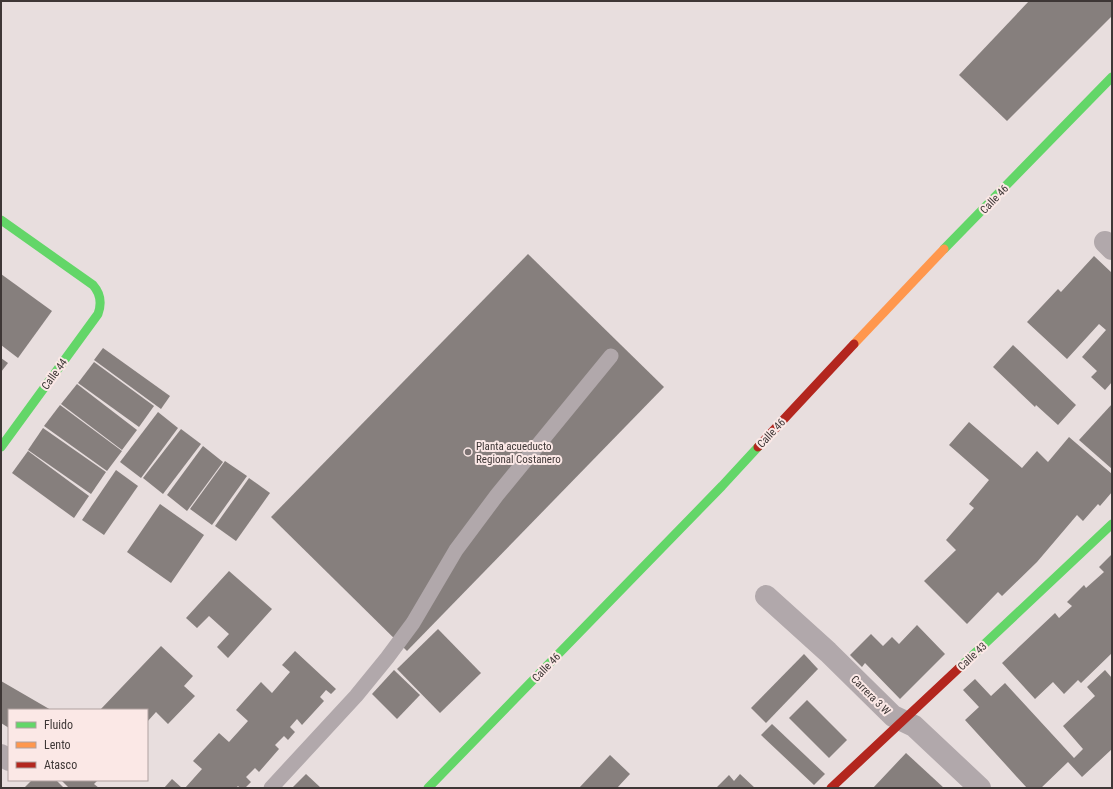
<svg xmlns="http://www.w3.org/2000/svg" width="1113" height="789" font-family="'Roboto Condensed',sans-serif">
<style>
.building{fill:#867f7d}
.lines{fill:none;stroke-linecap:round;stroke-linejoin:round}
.lane{stroke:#b1a8ab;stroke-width:15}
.street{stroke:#b1a8ab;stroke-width:22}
.fast{stroke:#63d668;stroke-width:9}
.slow{stroke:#ff974d;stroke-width:9}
.jam{stroke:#b3261e;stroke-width:9}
.poi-dot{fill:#7a7171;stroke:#fbe8e6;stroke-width:1.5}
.labels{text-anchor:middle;stroke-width:4;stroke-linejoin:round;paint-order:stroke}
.street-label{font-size:11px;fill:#3e3736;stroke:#fbe8e6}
.poi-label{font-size:11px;fill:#3e3736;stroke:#fbe8e6;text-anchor:start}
</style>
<rect width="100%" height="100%" fill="#e8dede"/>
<g class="building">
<path d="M 1029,1 L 1112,1 L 1112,16 L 1007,121 L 959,75 Z"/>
<path d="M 528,254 L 664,387 L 407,651 L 271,517 Z"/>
<path d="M 1094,256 L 1112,273 L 1112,382 L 1105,390 L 1091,377 L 1097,371 L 1082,357 L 1106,330 L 1099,324 L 1067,359 L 1027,322 L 1058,289 L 1061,292 Z"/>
<path d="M 1,274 L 52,311 L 18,358 L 1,345 Z"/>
<path d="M 1013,345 L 1076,405 L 1058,425 L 1036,405 L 1035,407 L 993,367 Z"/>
<path d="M 103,348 L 170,396 L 161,409 L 94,360 Z"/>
<path d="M 1,358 L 8,363 L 1,372 Z"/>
<path d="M 94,362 L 154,406 L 139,427 L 78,383 Z"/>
<path d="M 77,384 L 137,430 L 122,450 L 61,404 Z"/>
<path d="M 1112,404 L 1112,469 L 1079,440 Z"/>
<path d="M 60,405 L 122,451 L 107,471 L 44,426 Z"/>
<path d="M 158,412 L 178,428 L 141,478 L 120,462 Z"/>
<path d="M 969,422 L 1022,468 L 1037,451 L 1048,462 L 1069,437 L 1112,474 L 1112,492 L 1100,506 L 1098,504 L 1083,521 L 1077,515 L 1037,562 L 1002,596 L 998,592 L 967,624 L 924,581 L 956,550 L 946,540 L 974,508 L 969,504 L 989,480 L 949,445 Z"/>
<path d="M 43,428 L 106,472 L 91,494 L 28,450 Z"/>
<path d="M 181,429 L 201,444 L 163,494 L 143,478 Z"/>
<path d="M 203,446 L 223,462 L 187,511 L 167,495 Z"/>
<path d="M 28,451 L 89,496 L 74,518 L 12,473 Z"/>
<path d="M 225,461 L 247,476 L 212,525 L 190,509 Z"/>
<path d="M 116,470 L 138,486 L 104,535 L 82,520 Z"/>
<path d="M 249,478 L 270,493 L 236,541 L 215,526 Z"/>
<path d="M 160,504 L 204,535 L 171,583 L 127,552 Z"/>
<path d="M 1112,554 L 1112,653 L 1081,683 L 1078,680 L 1064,694 L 1053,682 L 1035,699 L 1002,663 L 1055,613 L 1059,618 L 1072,606 L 1067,602 L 1084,585 L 1086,588 L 1104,572 L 1099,567 Z"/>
<path d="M 229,571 L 272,609 L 228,658 L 217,647 L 229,634 L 209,616 L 197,628 L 186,618 Z"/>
<path d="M 917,625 L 945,654 L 900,699 L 865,663 L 862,667 L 850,655 L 871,634 L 883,646 L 892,637 L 899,644 Z"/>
<path d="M 438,629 L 481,673 L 440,713 L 397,669 Z"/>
<path d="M 161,646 L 193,676 L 184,686 L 195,696 L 168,724 L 156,712 L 147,722 L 147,710 L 100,710 Z"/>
<path d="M 295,651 L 336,689 L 331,694 L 326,690 L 320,697 L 324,701 L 302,725 L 297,719 L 290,727 L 295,732 L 288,740 L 284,736 L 275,745 L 279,749 L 259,772 L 255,768 L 246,777 L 251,782 L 245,788 L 240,788 L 238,786 L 236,788 L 185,788 L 202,769 L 193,761 L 219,733 L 229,742 L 248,721 L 236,710 L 261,682 L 272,693 L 290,672 L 282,665 Z"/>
<path d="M 804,654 L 818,669 L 766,723 L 751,708 Z"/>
<path d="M 394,670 L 420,695 L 397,719 L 372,694 Z"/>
<path d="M 1105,670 L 1112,678 L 1112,749 L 1082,777 L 1068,762 L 1041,788 L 1027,788 L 965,720 L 979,707 L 963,690 L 975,679 L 991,696 L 1005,683 L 1074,758 L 1083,749 L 1063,726 L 1095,696 L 1087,687 Z"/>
<path d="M 1,681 L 51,710 L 9,710 L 9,728 L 1,723 Z"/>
<path d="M 807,700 L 847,740 L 829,758 L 789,718 Z"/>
<path d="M 772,724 L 825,774 L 814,785 L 761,735 Z"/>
<path d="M 906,753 L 944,788 L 873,788 Z"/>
<path d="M 610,755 L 630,774 L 617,788 L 579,788 Z"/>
<path d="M 306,774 L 321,788 L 292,788 Z"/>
<path d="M 740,774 L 755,788 L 716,788 L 729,775 L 734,781 Z"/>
<path d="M 172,779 L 182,788 L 164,788 Z"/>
<path d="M 32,780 L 56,780 L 64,788 L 24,788 Z"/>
<path d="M 61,780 L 98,780 L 94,784 L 99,788 L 69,788 Z"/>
</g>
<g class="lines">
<path class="lane" d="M 271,788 L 356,696 L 387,658 L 413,623 L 456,550 L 497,495 L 611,356"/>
<g class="street">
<path d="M 1105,242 L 1112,249"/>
<path d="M 766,596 L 828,652 L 893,716 L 914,726 L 980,788"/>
<path d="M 1,755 L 9,760"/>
</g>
<g class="fast">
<path d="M 1,220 L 93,285 C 101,294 102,303 98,314 L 1,447"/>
<path d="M 944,249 L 1112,77"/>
<path d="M 959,668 L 1112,524"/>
<path d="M 428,788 L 722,486 L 758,447"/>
</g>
<path class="slow" d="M 854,344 L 944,249"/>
<g class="jam">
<path d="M 758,447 L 854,344"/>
<path d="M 831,788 L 959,668"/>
</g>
</g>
<circle class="poi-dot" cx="468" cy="452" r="4"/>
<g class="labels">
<g class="street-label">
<text transform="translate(994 199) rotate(-46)" y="4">Calle 46</text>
<text transform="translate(54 374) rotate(-54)" y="4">Calle 44</text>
<text transform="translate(771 433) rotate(-47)" y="4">Calle 46</text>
<text transform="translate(972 656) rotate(-43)" y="4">Calle 43</text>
<text transform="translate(546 667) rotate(-46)" y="4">Calle 46</text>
<text transform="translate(871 695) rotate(45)" y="4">Carrera 3 W</text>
</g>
<g class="poi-label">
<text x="476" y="450">Planta acueducto<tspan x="476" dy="13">Regional Costanero</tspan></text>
</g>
</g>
<rect width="1113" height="789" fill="none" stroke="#3e3736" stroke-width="4"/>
<rect x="8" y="709" width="140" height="72" fill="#fbe8e6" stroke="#afa1a0"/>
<rect x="16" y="722" width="20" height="6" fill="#63d668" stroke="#afa1a0"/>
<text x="44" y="729" font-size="12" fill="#3e3736">Fluido</text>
<rect x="16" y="742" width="20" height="6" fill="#ff974d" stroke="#afa1a0"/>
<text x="44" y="749" font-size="12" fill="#3e3736">Lento</text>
<rect x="16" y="762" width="20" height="6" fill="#b3261e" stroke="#afa1a0"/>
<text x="44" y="769" font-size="12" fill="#3e3736">Atasco</text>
</svg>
